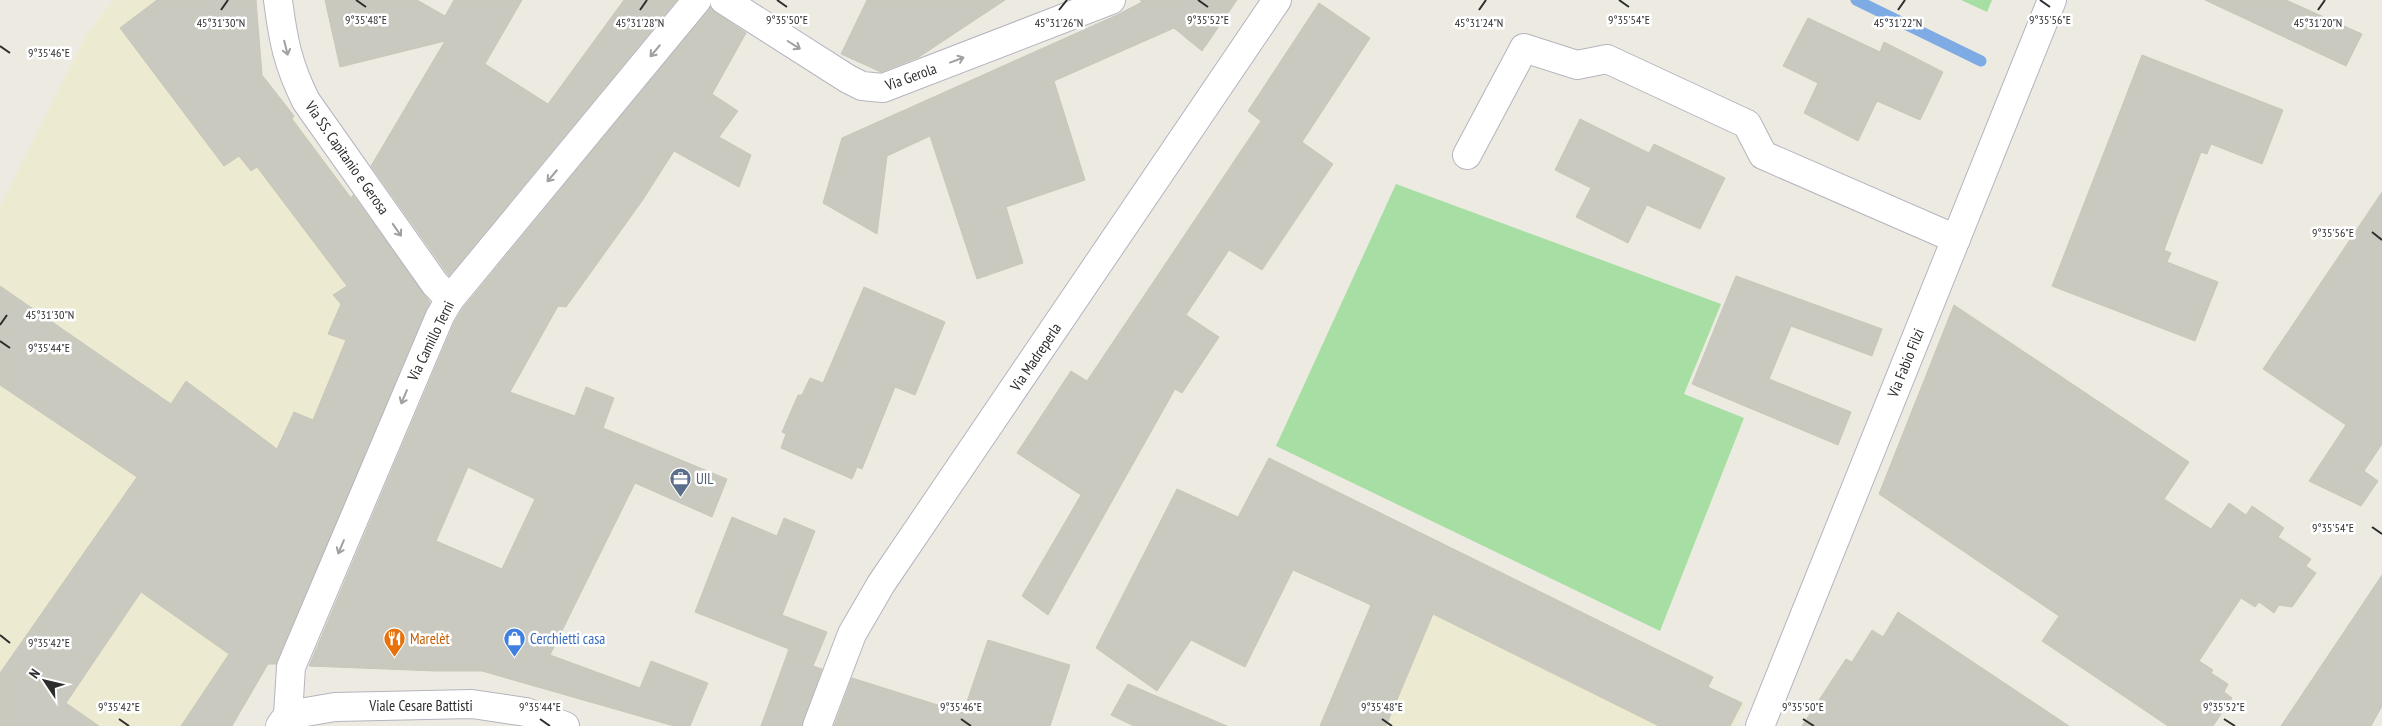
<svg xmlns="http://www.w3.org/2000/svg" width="2382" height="726" font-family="'PT Sans Narrow',sans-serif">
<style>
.education{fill:#ecebd2}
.green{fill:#a6dea3}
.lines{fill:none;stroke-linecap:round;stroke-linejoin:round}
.stream{stroke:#7eabe4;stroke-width:11}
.building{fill:#c9c9bf;stroke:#c8c7ba;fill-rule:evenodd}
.street-casing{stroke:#b5b4bf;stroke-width:30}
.secondary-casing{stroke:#b5b4bf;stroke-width:30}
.street{stroke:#fff;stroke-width:28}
.secondary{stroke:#fff;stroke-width:28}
.oneway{stroke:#a0a0a0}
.ticks{fill:none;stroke:#2d2d2d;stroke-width:2}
.labels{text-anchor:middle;stroke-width:5;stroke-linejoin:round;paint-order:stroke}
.street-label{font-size:15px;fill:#2d2d2d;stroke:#fff}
.service-label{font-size:15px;fill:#4e5e75;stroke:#fff;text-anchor:start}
.food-label{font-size:15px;fill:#c56008;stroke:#fff;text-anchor:start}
.shop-label{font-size:15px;fill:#366cbe;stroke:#fff;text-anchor:start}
.ticks-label{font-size:12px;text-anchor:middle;fill:#2d2d2d;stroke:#fff;stroke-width:5;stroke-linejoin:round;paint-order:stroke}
</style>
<rect width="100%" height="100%" fill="#edebe1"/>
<g class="education">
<path d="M 114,0 L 256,0 L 262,75 L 423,294 L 232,726 L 5,726 L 0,721 L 0,206 L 88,32 Z"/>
<path d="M 1404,525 L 1716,677 L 1708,687 L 1746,703 L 1734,726 L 1319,726 Z"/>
</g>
<g class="green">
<path d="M 1961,0 L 1992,0 L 1987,12 Z"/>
<path d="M 1396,184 L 1721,304 L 1684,394 L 1744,418 L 1660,631 L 1276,446 Z"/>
</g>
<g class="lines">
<path class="stream" d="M 1856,0 L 1981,61"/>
</g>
<g class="building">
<path d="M 157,0 L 256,0 L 262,75 L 294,116 L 292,119 L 351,198 L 353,195 L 430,302 L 276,664 L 268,664 L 232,726 L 181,726 L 229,654 L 141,592 L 66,703 L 99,726 L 0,726 L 0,673 L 137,477 L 0,385 L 0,286 L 171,404 L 186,381 L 277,449 L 294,412 L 313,420 L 346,340 L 328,334 L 341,304 L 333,295 L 347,286 L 257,167 L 251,171 L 239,156 L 224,166 L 120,28 Z"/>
<path d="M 325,0 L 417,0 L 445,16 L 454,0 L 522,0 L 485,64 L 548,104 L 624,0 L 677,0 L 449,276 L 371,166 L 445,41 L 340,67 Z"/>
<path d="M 867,0 L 1005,0 L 919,57 L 881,72 L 841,54 Z"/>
<path d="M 1140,0 L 1237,0 L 1202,51 L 1174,28 L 1054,81 L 1085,180 L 1006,207 L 1023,263 L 977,279 L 930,136 L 887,156 L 877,234 L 823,203 L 842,138 L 1117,15 L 1142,2 Z"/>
<path d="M 2205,0 L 2286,0 L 2362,34 L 2346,66 Z"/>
<path d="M 1319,3 L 1370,38 L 1302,142 L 1333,164 L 1262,270 L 1229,250 L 1186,315 L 1219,337 L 1182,393 L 1175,389 L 1048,615 L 1022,596 L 1081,495 L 1017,453 L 1071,371 L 1087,381 L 1261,121 L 1248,111 Z"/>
<path d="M 710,7 L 716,13 L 746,33 L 712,94 L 738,111 L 719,137 L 751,155 L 739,187 L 674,151 L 642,201 L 566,307 L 558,306 L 510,392 L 575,416 L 586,387 L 614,398 L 603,428 L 727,479 L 712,517 L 635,483 L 550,655 L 640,688 L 651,661 L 708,683 L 690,726 L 674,726 L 482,671 L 436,671 L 309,666 L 454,323 L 463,308 ZM 468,467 L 535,499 L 502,569 L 436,541 Z"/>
<path d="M 1808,18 L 1880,52 L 1884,42 L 1943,72 L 1920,120 L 1877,101 L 1858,141 L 1804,113 L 1818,83 L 1783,66 Z"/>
<path d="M 2142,55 L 2283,110 L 2262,164 L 2211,144 L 2207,154 L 2201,152 L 2164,250 L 2171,253 L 2167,262 L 2218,282 L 2195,341 L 2052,286 Z"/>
<path d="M 1580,119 L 1649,153 L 1654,144 L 1725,178 L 1700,229 L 1647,205 L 1628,243 L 1576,217 L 1591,188 L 1555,170 Z"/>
<path d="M 2382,192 L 2382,444 L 2364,471 L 2378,481 L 2361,506 L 2309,481 L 2346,425 L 2263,369 Z"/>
<path d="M 1736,276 L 1882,329 L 1872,356 L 1791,326 L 1769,379 L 1851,412 L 1838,445 L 1692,384 Z"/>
<path d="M 864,287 L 945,322 L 915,395 L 895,387 L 862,469 L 857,467 L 852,479 L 781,448 L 786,434 L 782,432 L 798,395 L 802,395 L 810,378 L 823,383 Z"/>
<path d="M 1954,305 L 2189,462 L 2164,499 L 2211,529 L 2229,503 L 2246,515 L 2252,506 L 2284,528 L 2278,537 L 2311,559 L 2306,566 L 2316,573 L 2292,607 L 2279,605 L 2274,613 L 2259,602 L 2255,607 L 2241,598 L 2199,661 L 2213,670 L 2211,673 L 2228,684 L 2224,692 L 2232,698 L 2213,726 L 2168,726 L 2042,641 L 2059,616 L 1879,494 Z"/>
<path d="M 1269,458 L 1713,677 L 1708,687 L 1742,703 L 1730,726 L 1659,726 L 1433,614 L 1386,726 L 1320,726 L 1371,605 L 1293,570 L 1245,667 L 1191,640 L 1157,691 L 1096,648 L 1177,489 L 1238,517 Z"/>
<path d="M 732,517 L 777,536 L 784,518 L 815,531 L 782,615 L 827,632 L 813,666 L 822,669 L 802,726 L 761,726 L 789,649 L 695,612 Z"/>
<path d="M 2382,575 L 2382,706 L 2371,726 L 2281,726 Z"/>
<path d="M 1898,612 L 2069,726 L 1802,726 L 1846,659 L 1852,662 L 1872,630 L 1883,637 Z"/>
<path d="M 988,640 L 1070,665 L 1050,726 L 834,726 L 852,678 L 963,713 Z"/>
<path d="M 1128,684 L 1227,726 L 1134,726 L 1111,715 Z"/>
</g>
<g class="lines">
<defs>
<g id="street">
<path d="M 278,0 C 283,40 288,65 306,101 L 435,284 L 450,299"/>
<path d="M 724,0 L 848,79 L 862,86 L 883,88 L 1111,0"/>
<path d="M 1467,155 L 1524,48 L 1577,65 L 1607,59 L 1747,124 L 1763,155 L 1956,239"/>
<path d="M 817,726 L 852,634 L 881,584 L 1277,0"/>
<path d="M 1760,726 L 2052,0"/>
</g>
<g id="secondary">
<path d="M 288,715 L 291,667 L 440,316 L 450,299 L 697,0"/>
<path d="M 280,726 L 288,715 L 335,707 L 472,704 L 526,712 L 565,726"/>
</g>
</defs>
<use href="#street" class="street-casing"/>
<use href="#secondary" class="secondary-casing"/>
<use href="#street" class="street"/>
<use href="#secondary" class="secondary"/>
</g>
<defs><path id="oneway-shaft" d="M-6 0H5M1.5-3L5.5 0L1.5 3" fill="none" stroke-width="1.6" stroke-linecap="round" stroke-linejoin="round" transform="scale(1.25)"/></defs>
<g class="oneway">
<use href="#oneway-shaft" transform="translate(794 45) rotate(32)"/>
<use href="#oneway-shaft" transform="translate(286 48) rotate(76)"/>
<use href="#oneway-shaft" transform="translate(655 51) rotate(130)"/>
<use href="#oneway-shaft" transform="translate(957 60) rotate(-21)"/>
<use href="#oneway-shaft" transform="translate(552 176) rotate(130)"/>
<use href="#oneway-shaft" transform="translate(397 230) rotate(55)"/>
<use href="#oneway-shaft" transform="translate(404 397) rotate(113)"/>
<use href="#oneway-shaft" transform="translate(341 547) rotate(113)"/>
</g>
<path class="ticks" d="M 356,0 L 366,7M 777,0 L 787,7M 1198,0 L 1208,7M 1619,0 L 1629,7M 2040,0 L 2050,7M 221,10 L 228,0M 640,10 L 647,0M 1059,10 L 1067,0M 1479,10 L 1486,0M 1898,10 L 1905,0M 2318,10 L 2325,0M 0,46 L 10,53M 2372,232 L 2382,240M 0,325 L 7,315M 0,341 L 10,348M 2372,527 L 2382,534M 0,635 L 10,643M 119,719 L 129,726M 540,719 L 550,726M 961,719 L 971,726M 1382,719 L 1392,726M 1803,719 L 1814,726M 2224,719 L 2235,726"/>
<defs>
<symbol id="office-pin" viewBox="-11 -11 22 30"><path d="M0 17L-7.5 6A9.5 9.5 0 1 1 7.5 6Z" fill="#5c6f8a" stroke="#fff"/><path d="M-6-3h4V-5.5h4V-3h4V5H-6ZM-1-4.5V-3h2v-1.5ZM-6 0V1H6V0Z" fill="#fff"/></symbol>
<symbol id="restaurant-pin" viewBox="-11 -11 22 30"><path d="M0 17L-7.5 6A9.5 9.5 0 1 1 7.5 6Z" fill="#e8710a" stroke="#fff"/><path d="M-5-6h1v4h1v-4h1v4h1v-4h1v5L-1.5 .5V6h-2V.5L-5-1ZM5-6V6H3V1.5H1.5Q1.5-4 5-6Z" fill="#fff"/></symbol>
<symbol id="shop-pin" viewBox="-11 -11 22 30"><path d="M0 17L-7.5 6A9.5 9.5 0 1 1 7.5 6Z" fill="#3f7fe0" stroke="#fff"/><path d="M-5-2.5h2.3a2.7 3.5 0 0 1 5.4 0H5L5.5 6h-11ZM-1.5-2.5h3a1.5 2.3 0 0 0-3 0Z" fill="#fff"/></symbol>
</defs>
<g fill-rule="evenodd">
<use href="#office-pin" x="668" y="466" width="25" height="34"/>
<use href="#restaurant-pin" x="382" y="626" width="25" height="34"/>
<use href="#shop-pin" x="502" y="626" width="25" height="34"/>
</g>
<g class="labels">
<g class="street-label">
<text transform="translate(911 77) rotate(-20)" y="5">Via Gerola</text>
<text transform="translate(347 158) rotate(55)" y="5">Via SS. Capitanio e Gerosa</text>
<text transform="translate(431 341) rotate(-64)" y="5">Via Camillo Terni</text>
<text transform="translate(1036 357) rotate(-56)" y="5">Via Madreperla</text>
<text transform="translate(1906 363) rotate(-68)" y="5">Via Fabio Filzi</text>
<text x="421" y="711">Viale Cesare Battisti</text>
</g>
<g class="service-label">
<text x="696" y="484">UIL</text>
</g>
<g class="food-label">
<text x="410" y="644">Marelèt</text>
</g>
<g class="shop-label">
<text x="530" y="644">Cerchietti casa</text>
</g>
</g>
<g class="ticks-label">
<text x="366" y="24">9°35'48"E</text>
<text x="787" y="24">9°35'50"E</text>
<text x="1629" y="24">9°35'54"E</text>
<text x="2050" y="24">9°35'56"E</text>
<text x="1208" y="24">9°35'52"E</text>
<text x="221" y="27">45°31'30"N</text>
<text x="640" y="27">45°31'28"N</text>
<text x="1059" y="27">45°31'26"N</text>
<text x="1479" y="27">45°31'24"N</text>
<text x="1898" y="27">45°31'22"N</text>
<text x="2318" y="27">45°31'20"N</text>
<text x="49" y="57">9°35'46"E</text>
<text x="2333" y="237">9°35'56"E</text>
<text x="50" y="319">45°31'30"N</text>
<text x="49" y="352">9°35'44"E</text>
<text x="2333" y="532">9°35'54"E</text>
<text x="49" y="647">9°35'42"E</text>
<text x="119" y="711">9°35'42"E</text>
<text x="540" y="711">9°35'44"E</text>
<text x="961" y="711">9°35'46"E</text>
<text x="1382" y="711">9°35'48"E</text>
<text x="1803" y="711">9°35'50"E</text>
<text x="2224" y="711">9°35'52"E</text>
</g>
<g transform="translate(45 681) rotate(305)" stroke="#ffffff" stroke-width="4" paint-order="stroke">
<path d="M0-4L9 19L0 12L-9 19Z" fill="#2d2d2d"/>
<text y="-8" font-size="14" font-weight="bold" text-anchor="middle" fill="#2d2d2d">N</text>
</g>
</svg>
